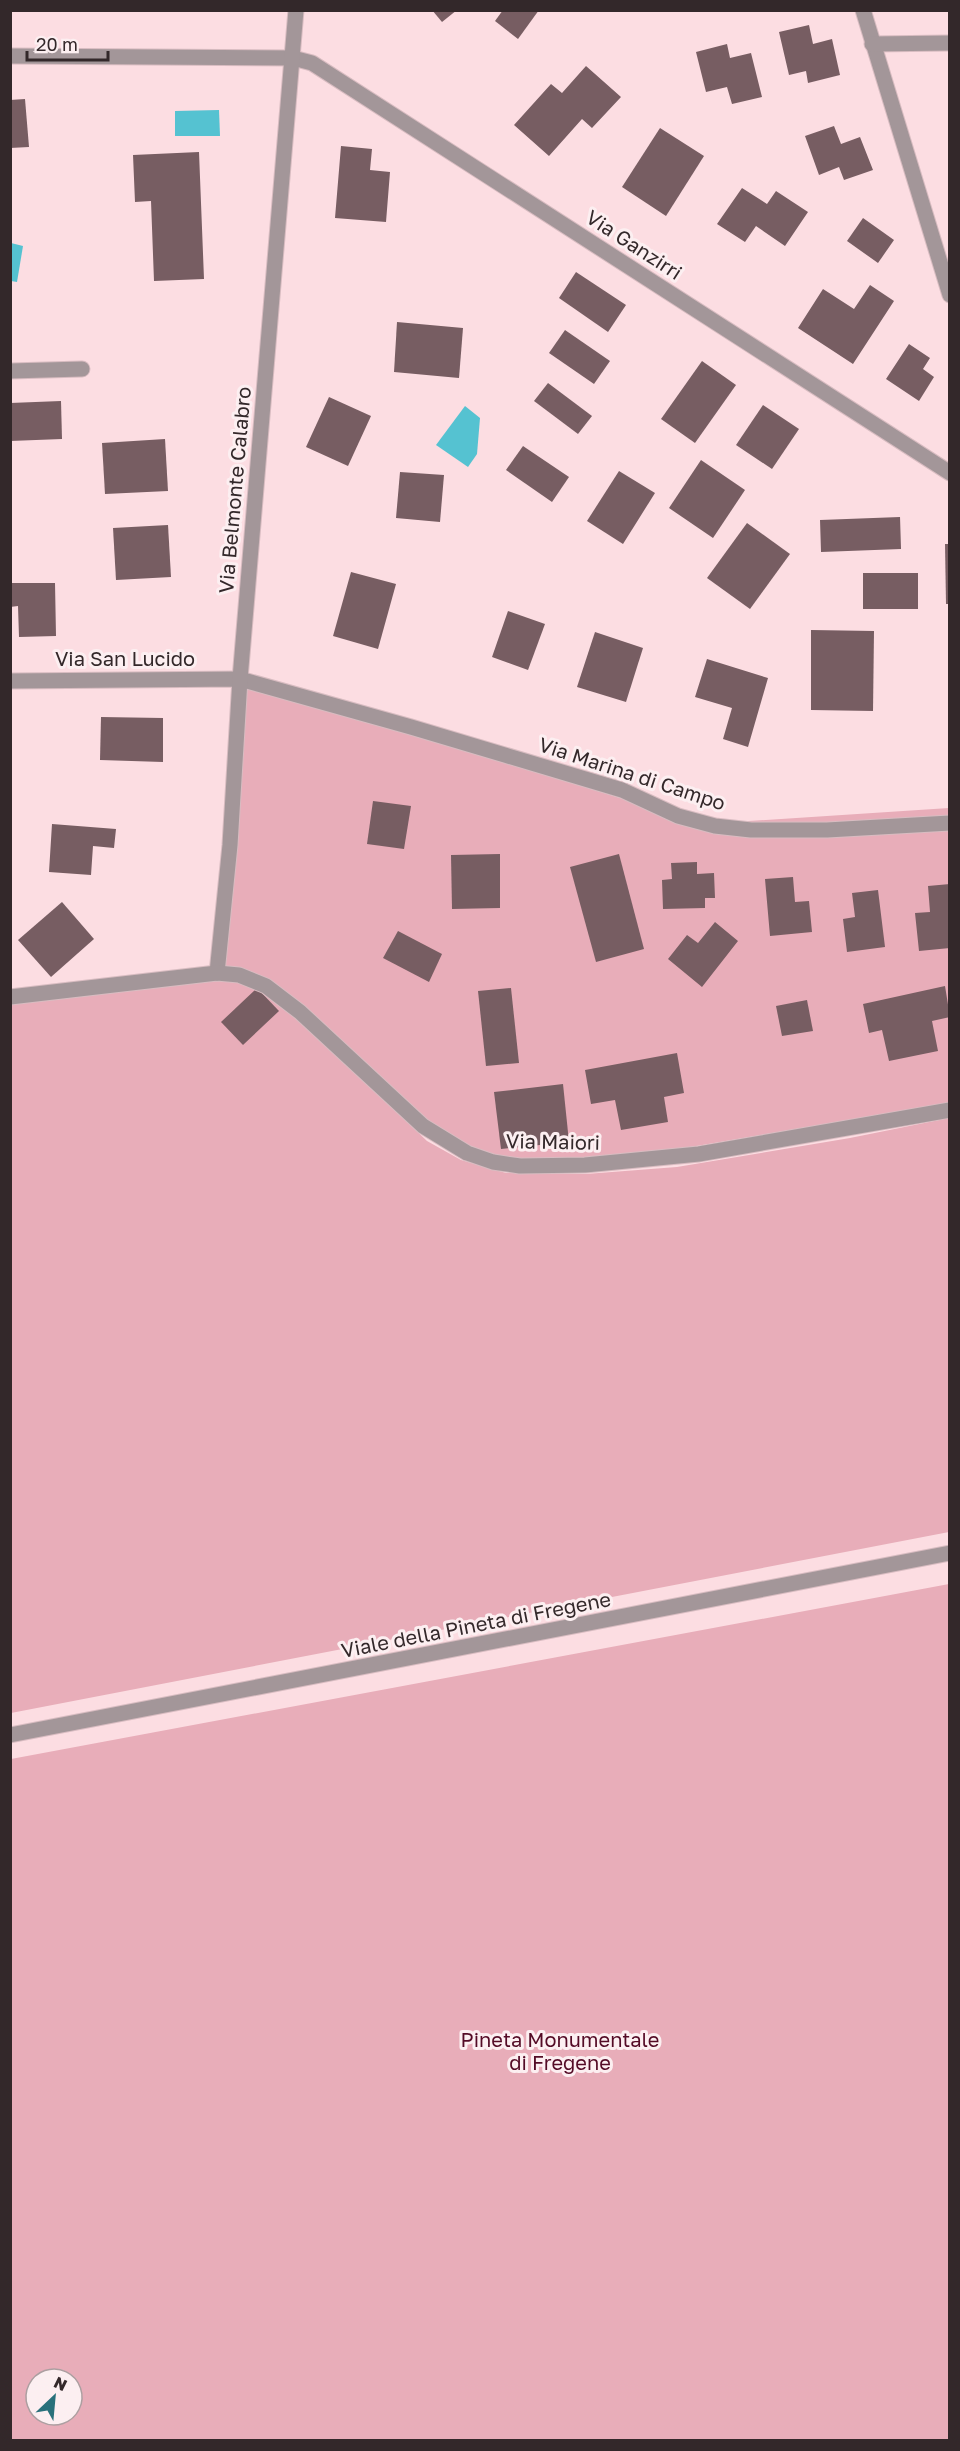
<svg xmlns="http://www.w3.org/2000/svg" width="960" height="2451" font-family="'Golos Text',sans-serif">
<style>
.green{fill:#e8adb9;fill-rule:evenodd}
.water{fill:#55c2d1}
.building{fill:#775d62}
.lines{fill:none;stroke-linecap:round;stroke-linejoin:round}
.minor-casing{stroke:#d8bcc1;stroke-width:17}
.minor{stroke:#a39699;stroke-width:15}
.labels{text-anchor:middle;stroke-width:6;stroke-linejoin:round;paint-order:stroke}
.street-label{font-size:20px;fill:#33282a;stroke:#fceff1}
.park-label{font-size:20px;fill:#540b26;stroke:#fceff1}
</style>
<rect width="100%" height="100%" fill="#fcdde2"/>
<g class="green">
<path d="M 240,679 L 703,824 L 949,808 L 949,1103 L 585,1165 L 520,1166 L 452,1145 L 278,994 L 217,973 Z"/>
<path d="M 238,978 L 277,997 L 427,1141 L 461,1160 L 506,1173 L 586,1174 L 677,1167 L 850,1138 L 949,1118 L 949,1532 L 11,1713 L 10,1002 Z"/>
<path d="M 949,1584 L 949,2440 L 11,2440 L 11,1759 ZM 36,2379 L 72,2379 L 72,2415 L 36,2415 Z"/>
</g>
<g class="water">
<path d="M 219,110 L 220,136 L 175,136 L 175,111 Z"/>
<path d="M 11,243 L 23,246 L 17,282 L 11,281 Z"/>
<path d="M 465,406 L 480,418 L 477,454 L 468,467 L 436,445 Z"/>
</g>
<g class="building">
<path d="M 432,10 L 457,10 L 442,22 Z"/>
<path d="M 503,10 L 539,10 L 518,39 L 495,21 Z"/>
<path d="M 809,25 L 813,44 L 832,39 L 840,75 L 808,83 L 806,71 L 789,75 L 779,32 Z"/>
<path d="M 727,44 L 730,58 L 751,53 L 762,97 L 732,104 L 727,87 L 706,92 L 696,52 Z"/>
<path d="M 586,66 L 621,97 L 592,128 L 582,119 L 549,156 L 514,125 L 551,84 L 562,93 Z"/>
<path d="M 25,99 L 29,147 L 10,148 L 10,100 Z"/>
<path d="M 834,126 L 841,144 L 860,137 L 873,170 L 844,180 L 839,167 L 819,175 L 805,136 Z"/>
<path d="M 660,128 L 704,156 L 666,216 L 622,187 Z"/>
<path d="M 341,146 L 372,149 L 370,170 L 390,172 L 386,222 L 335,218 Z"/>
<path d="M 199,152 L 204,279 L 154,281 L 151,201 L 135,202 L 133,155 Z"/>
<path d="M 742,188 L 767,204 L 776,191 L 808,212 L 785,246 L 756,226 L 745,242 L 717,224 Z"/>
<path d="M 863,218 L 894,240 L 878,263 L 847,241 Z"/>
<path d="M 576,272 L 626,305 L 608,332 L 559,298 Z"/>
<path d="M 870,285 L 894,301 L 853,364 L 798,328 L 823,289 L 854,309 Z"/>
<path d="M 397,322 L 463,328 L 459,378 L 394,372 Z"/>
<path d="M 565,330 L 610,361 L 594,384 L 549,353 Z"/>
<path d="M 909,344 L 930,358 L 923,369 L 934,377 L 919,401 L 886,379 Z"/>
<path d="M 702,361 L 736,385 L 695,443 L 661,419 Z"/>
<path d="M 548,383 L 592,416 L 578,434 L 534,401 Z"/>
<path d="M 329,397 L 371,416 L 348,466 L 306,447 Z"/>
<path d="M 61,401 L 62,439 L 10,441 L 10,403 Z"/>
<path d="M 763,405 L 799,429 L 772,469 L 736,445 Z"/>
<path d="M 165,439 L 168,491 L 105,494 L 102,443 Z"/>
<path d="M 523,446 L 569,477 L 552,502 L 506,470 Z"/>
<path d="M 701,460 L 745,490 L 713,538 L 669,508 Z"/>
<path d="M 619,471 L 655,493 L 623,544 L 587,521 Z"/>
<path d="M 400,472 L 444,475 L 440,522 L 396,518 Z"/>
<path d="M 900,517 L 901,549 L 821,552 L 820,520 Z"/>
<path d="M 747,523 L 790,554 L 750,609 L 707,578 Z"/>
<path d="M 168,525 L 171,577 L 116,580 L 113,528 Z"/>
<path d="M 945,544 L 950,544 L 950,604 L 946,604 Z"/>
<path d="M 351,572 L 396,584 L 378,649 L 333,636 Z"/>
<rect x="863" y="573" width="55" height="36"/>
<path d="M 10,583 L 55,583 L 56,636 L 19,637 L 18,606 L 10,607 Z"/>
<path d="M 508,611 L 545,624 L 528,670 L 492,657 Z"/>
<path d="M 811,630 L 874,631 L 873,711 L 811,710 Z"/>
<path d="M 595,632 L 643,648 L 626,702 L 577,687 Z"/>
<path d="M 707,659 L 768,678 L 748,747 L 723,739 L 732,708 L 695,697 Z"/>
<path d="M 101,717 L 163,718 L 163,762 L 100,760 Z"/>
<path d="M 373,801 L 411,806 L 404,849 L 367,844 Z"/>
<path d="M 52,824 L 116,829 L 114,848 L 93,846 L 91,875 L 49,872 Z"/>
<path d="M 500,854 L 500,908 L 452,909 L 451,855 Z"/>
<path d="M 619,854 L 644,949 L 596,962 L 570,867 Z"/>
<path d="M 697,862 L 697,874 L 714,873 L 715,898 L 705,898 L 705,908 L 663,909 L 662,880 L 672,879 L 671,863 Z"/>
<path d="M 793,877 L 795,902 L 809,901 L 812,932 L 770,936 L 765,879 Z"/>
<path d="M 950,884 L 950,948 L 919,951 L 915,913 L 930,912 L 928,886 Z"/>
<path d="M 878,890 L 885,947 L 847,952 L 843,919 L 855,917 L 852,893 Z"/>
<path d="M 62,902 L 94,939 L 51,977 L 18,940 Z"/>
<path d="M 715,922 L 738,941 L 702,987 L 668,959 L 687,935 L 698,943 Z"/>
<path d="M 398,931 L 442,954 L 429,982 L 383,958 Z"/>
<path d="M 945,986 L 950,1017 L 932,1021 L 938,1051 L 889,1061 L 882,1030 L 869,1033 L 863,1004 Z"/>
<path d="M 257,988 L 279,1011 L 243,1045 L 221,1022 Z"/>
<path d="M 511,988 L 519,1063 L 486,1066 L 478,991 Z"/>
<path d="M 807,1000 L 813,1031 L 782,1036 L 776,1006 Z"/>
<path d="M 677,1053 L 684,1093 L 664,1097 L 668,1122 L 621,1130 L 615,1100 L 591,1104 L 585,1070 Z"/>
<path d="M 563,1084 L 569,1142 L 501,1149 L 494,1092 Z"/>
</g>
<g class="lines">
<defs>
<g id="minor">
<path d="M 863,10 L 950,295"/>
<path d="M 872,44 L 950,43"/>
<path d="M 10,56 L 293,58 L 312,63 L 950,473"/>
<path d="M 10,371 L 82,369"/>
<path d="M 10,681 L 240,679 L 411,727 L 622,790 L 678,816 L 715,826 L 751,830 L 827,830 L 950,823"/>
<path d="M 217,973 L 230,845 L 240,679 L 296,10"/>
<path d="M 10,997 L 217,973 L 239,975 L 266,986 L 300,1012 L 423,1126 L 467,1153 L 493,1162 L 520,1166 L 585,1165 L 699,1154 L 950,1110"/>
<path d="M 10,1735 L 950,1553"/>
</g>
</defs>
<use href="#minor" class="minor-casing"/>
<use href="#minor" class="minor"/>
</g>
<g class="labels">
<g class="street-label">
<text transform="translate(634 245) rotate(33)" y="7">Via Ganzirri</text>
<text transform="translate(235 490) rotate(-85)" y="7">Via Belmonte Calabro</text>
<text x="125" y="666">Via San Lucido</text>
<text transform="translate(632 774) rotate(18)" y="7">Via Marina di Campo</text>
<text transform="translate(553 1142) rotate(1)" y="7">Via Maiori</text>
<text transform="translate(476 1625) rotate(-11)" y="7">Viale della Pineta di Fregene</text>
</g>
<g class="park-label">
<text x="560" y="2047">Pineta Monumentale<tspan x="560" dy="23">di Fregene</tspan></text>
</g>
</g>
<rect width="960" height="2451" fill="none" stroke="#33282a" stroke-width="24"/>
<g transform="translate(54 2397) rotate(26)"><circle r="28" fill="#fceff1" stroke="#ac9fa1" stroke-width="1.5"/>
<path d="M0-4.5L10 22L0 15L-10 22Z" fill="#29717b"/>
<text y="-9" font-size="16" font-weight="bold" text-anchor="middle" fill="#33282a">N</text>
</g>
<path d="M27 51v9h81v-9" fill="none" stroke="#33282a" stroke-width="3"/>
<text x="36" y="51" font-size="18" fill="#33282a" stroke="#fceff1" stroke-width="4.5" paint-order="stroke">20 m</text>
</svg>
